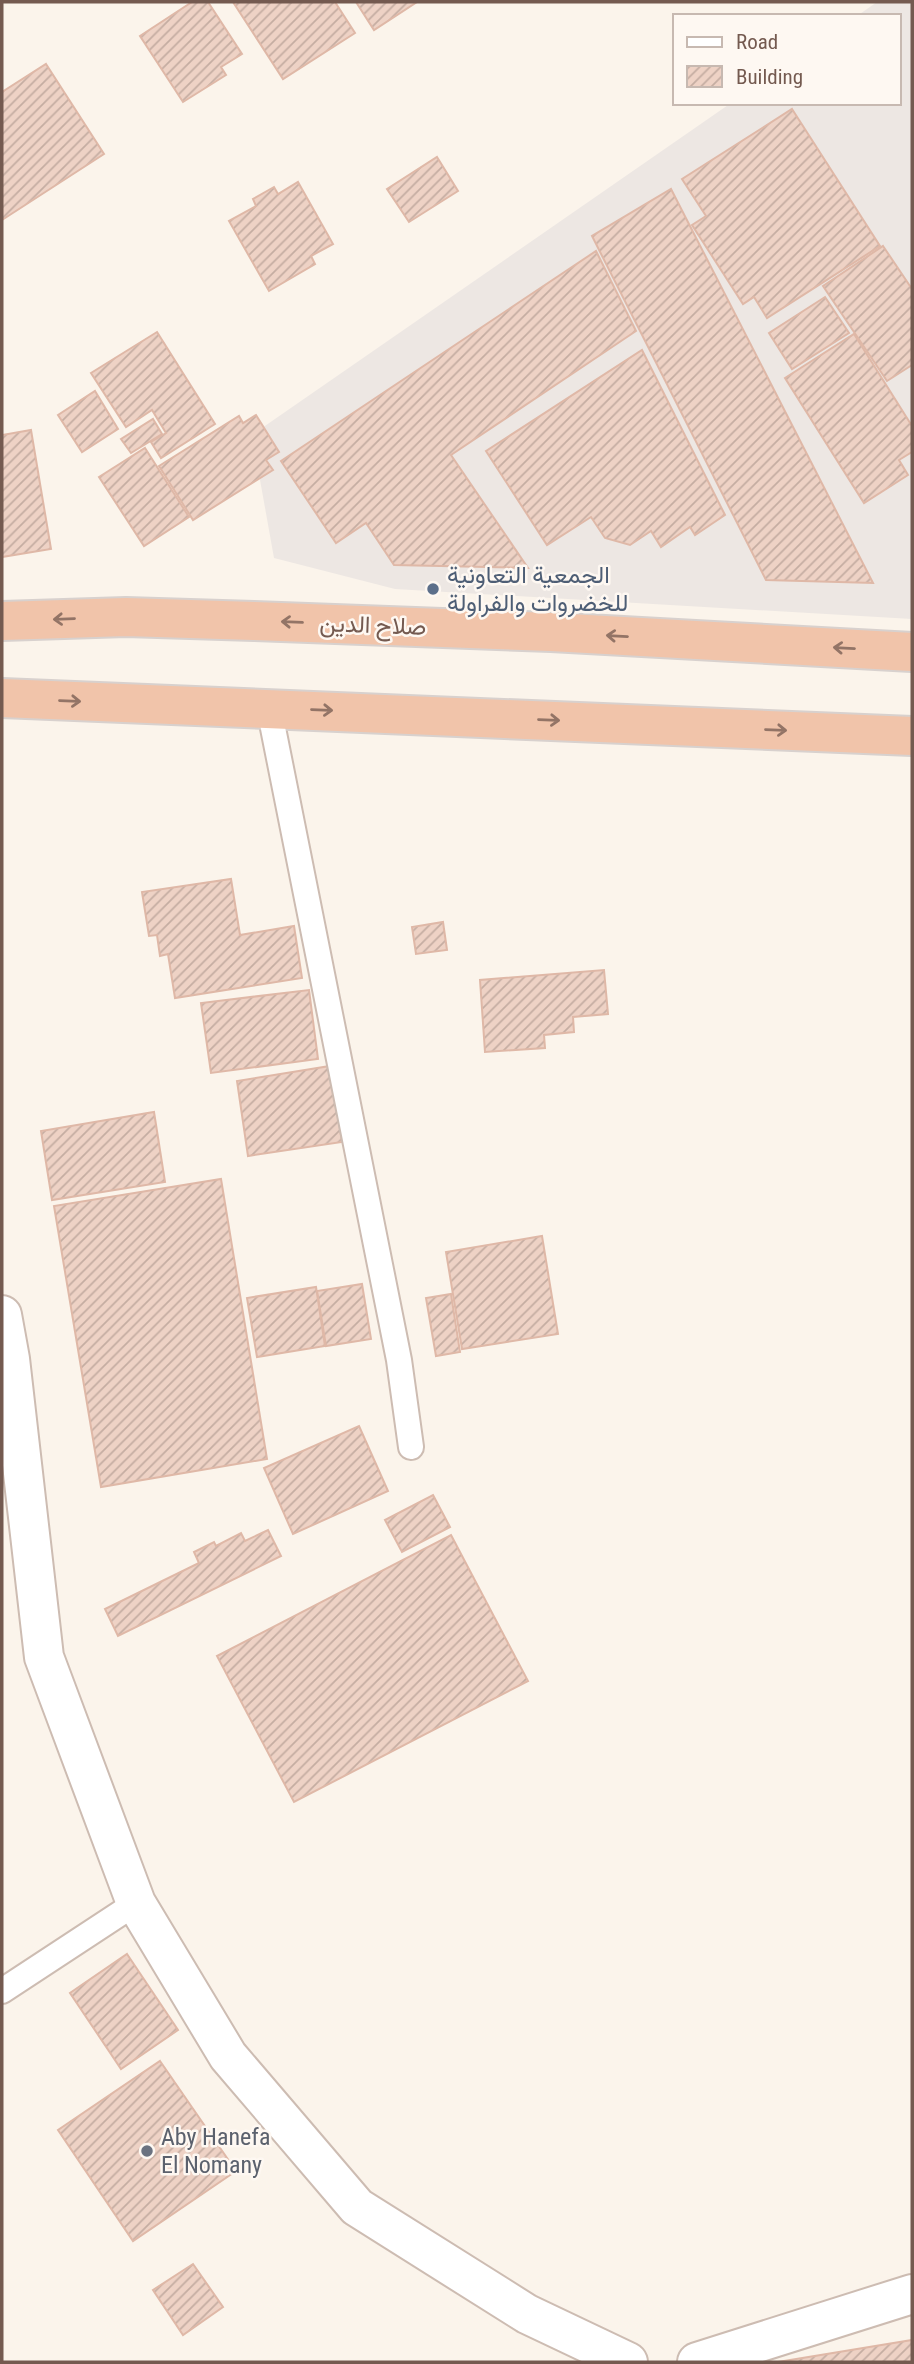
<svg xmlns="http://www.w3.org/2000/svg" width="914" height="2364" font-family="'Roboto Condensed',Vazirmatn,sans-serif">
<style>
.industrial{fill:#ede7e3}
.building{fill:url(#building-hatch);stroke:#dfb8a7;stroke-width:2}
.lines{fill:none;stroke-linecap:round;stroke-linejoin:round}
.service-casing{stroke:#cdbcb2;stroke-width:28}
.minor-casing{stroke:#cdbcb2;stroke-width:42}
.trunk-casing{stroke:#d8d1ce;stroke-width:42}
.service{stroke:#fff;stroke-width:24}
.minor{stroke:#fff;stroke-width:38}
.trunk{stroke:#f1c4aa;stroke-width:38}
.oneway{stroke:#937466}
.service-dot{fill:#5c6f8a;stroke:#fef8f2;stroke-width:2.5}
.worship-dot{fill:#6b7280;stroke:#fef8f2;stroke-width:2.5}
.labels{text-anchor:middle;stroke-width:5;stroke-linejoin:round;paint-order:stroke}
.service-label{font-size:24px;fill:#4e5e75;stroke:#fef8f2;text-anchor:start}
.street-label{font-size:24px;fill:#745a50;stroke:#fef8f2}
.worship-label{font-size:24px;fill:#5b616d;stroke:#fef8f2;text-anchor:start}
</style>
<defs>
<pattern id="building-hatch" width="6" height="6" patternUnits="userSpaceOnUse" patternTransform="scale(1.75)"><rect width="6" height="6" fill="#eed2c5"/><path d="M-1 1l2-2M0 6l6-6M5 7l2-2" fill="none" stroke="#c5ada2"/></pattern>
</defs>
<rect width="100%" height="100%" fill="#fbf4eb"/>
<path class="industrial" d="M 877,2 L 912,2 L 912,619 L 395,589 L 274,558 L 252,435 L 731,103 L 898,103 L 898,16 L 857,16 Z"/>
<g class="building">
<path d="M 192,2 L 208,2 L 242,54 L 221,67 L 226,75 L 183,102 L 140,36 Z"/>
<path d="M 233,2 L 335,2 L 355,33 L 283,79 Z"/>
<path d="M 356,2 L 417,2 L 374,30 Z"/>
<path d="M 46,64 L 104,154 L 2,220 L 2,92 Z"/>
<path d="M 792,109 L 880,246 L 767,318 L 754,297 L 743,304 L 692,225 L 706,216 L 682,179 Z"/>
<path d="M 437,157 L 458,191 L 409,222 L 387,189 Z"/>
<path d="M 298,182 L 333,244 L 311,256 L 315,264 L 269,291 L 229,221 L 256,206 L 253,199 L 274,187 L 278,194 Z"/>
<path d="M 671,189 L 873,583 L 766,580 L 592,236 Z"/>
<path d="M 883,246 L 912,289 L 912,365 L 887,381 L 823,286 Z"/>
<path d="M 596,251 L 636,331 L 451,455 L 528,568 L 394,565 L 366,523 L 336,543 L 281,461 Z"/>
<path d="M 825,297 L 849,333 L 792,369 L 769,333 Z"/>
<path d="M 157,332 L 215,424 L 161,458 L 151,442 L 166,433 L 152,410 L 126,427 L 91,373 Z"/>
<path d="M 854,334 L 912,426 L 912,452 L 899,460 L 908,475 L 864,503 L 785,378 Z"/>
<path d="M 642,350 L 725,515 L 695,535 L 690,527 L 661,547 L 651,531 L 630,545 L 605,538 L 591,517 L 547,545 L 486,451 Z"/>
<path d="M 95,391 L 118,429 L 82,452 L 58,415 Z"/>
<path d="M 256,415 L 279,452 L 266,460 L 273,470 L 193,520 L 159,466 L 239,416 L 243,423 Z"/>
<path d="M 153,419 L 162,434 L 131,453 L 121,439 Z"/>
<path d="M 31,430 L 51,549 L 2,557 L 2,435 Z"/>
<path d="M 145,448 L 189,517 L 144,546 L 99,477 Z"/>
<path d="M 231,879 L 240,935 L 294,926 L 302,978 L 175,998 L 168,954 L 160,956 L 157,935 L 149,936 L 142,892 Z"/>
<path d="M 443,922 L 447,950 L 416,954 L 412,927 Z"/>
<path d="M 604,970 L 608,1014 L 573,1017 L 574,1032 L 544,1035 L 545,1048 L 485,1052 L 480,980 Z"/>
<path d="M 309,990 L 318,1059 L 211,1073 L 201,1003 Z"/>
<path d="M 330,1066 L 342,1142 L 248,1156 L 237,1081 Z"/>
<path d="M 154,1112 L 165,1182 L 52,1200 L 41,1131 Z"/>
<path d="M 221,1179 L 267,1459 L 101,1487 L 54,1206 Z"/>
<path d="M 542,1236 L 558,1334 L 462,1349 L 446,1252 Z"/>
<path d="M 362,1284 L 371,1339 L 326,1346 L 317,1291 Z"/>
<path d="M 316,1287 L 325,1346 L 257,1357 L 247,1298 Z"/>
<path d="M 451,1294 L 460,1352 L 436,1356 L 426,1298 Z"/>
<path d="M 359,1426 L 388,1491 L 293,1534 L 264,1468 Z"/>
<path d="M 433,1495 L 450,1527 L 402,1552 L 385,1520 Z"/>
<path d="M 268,1530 L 281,1556 L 118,1636 L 105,1609 L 199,1563 L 194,1552 L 214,1542 L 216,1546 L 241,1533 L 245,1541 Z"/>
<path d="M 451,1535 L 528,1681 L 294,1802 L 217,1656 Z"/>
<path d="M 127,1954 L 178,2030 L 121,2069 L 70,1993 Z"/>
<path d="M 160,2061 L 236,2171 L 133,2241 L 58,2130 Z"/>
<path d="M 193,2264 L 223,2307 L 183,2335 L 153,2290 Z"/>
<path d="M 912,2340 L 912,2362 L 778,2362 Z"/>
</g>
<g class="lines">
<defs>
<g id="service">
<path d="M 269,708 L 399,1360 L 411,1447"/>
<path d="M 2,1991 L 136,1903"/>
</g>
<g id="minor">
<path d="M 2,1315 L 10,1359 L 44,1657 L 136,1903 L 228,2056 L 357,2207 L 527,2314 L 628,2362"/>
<path d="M 697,2362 L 912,2294"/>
</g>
<g id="trunk">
<path d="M 2,621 L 126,617 L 254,621 L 551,632 L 912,652"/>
<path d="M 2,698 L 912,736"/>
</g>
</defs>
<use href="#service" class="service-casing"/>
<use href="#minor" class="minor-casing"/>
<use href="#trunk" class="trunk-casing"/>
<use href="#service" class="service"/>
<use href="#minor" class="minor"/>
<use href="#trunk" class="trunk"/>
</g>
<defs><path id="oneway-shaft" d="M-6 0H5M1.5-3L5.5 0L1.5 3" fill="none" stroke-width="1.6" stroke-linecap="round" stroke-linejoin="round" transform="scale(1.75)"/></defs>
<g class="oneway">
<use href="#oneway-shaft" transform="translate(64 619) rotate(178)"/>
<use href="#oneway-shaft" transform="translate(292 622) rotate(-178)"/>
<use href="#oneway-shaft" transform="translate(617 636) rotate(-177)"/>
<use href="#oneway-shaft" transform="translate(844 648) rotate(-177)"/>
<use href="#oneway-shaft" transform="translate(70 701) rotate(2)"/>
<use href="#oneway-shaft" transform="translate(322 710) rotate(2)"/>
<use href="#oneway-shaft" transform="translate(549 720) rotate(2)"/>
<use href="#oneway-shaft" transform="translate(776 730) rotate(2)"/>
</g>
<circle class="service-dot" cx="433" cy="589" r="7"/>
<circle class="worship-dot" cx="147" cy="2151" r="7"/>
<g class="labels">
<g class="service-label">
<text x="447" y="583">الجمعية التعاونية<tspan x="447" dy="28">للخضروات والفراولة</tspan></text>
</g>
<g class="street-label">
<text transform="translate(373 625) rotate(2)" y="8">صلاح الدين</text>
</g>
<g class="worship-label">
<text x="161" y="2145">Aby Hanefa<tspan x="161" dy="28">El Nomany</tspan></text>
</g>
</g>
<rect width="914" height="2364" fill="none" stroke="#745a50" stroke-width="7"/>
<rect x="673" y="14" width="228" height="91" fill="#fef8f2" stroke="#c7b9b1" stroke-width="2"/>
<rect x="687" y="37" width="35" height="10" fill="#ffffff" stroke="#c7b9b1" stroke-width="2"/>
<text x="736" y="49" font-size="21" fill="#745a50">Road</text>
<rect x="687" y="66" width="35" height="21" fill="url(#building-hatch)" stroke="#c7b9b1" stroke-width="2"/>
<text x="736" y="84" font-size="21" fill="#745a50">Building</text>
</svg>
